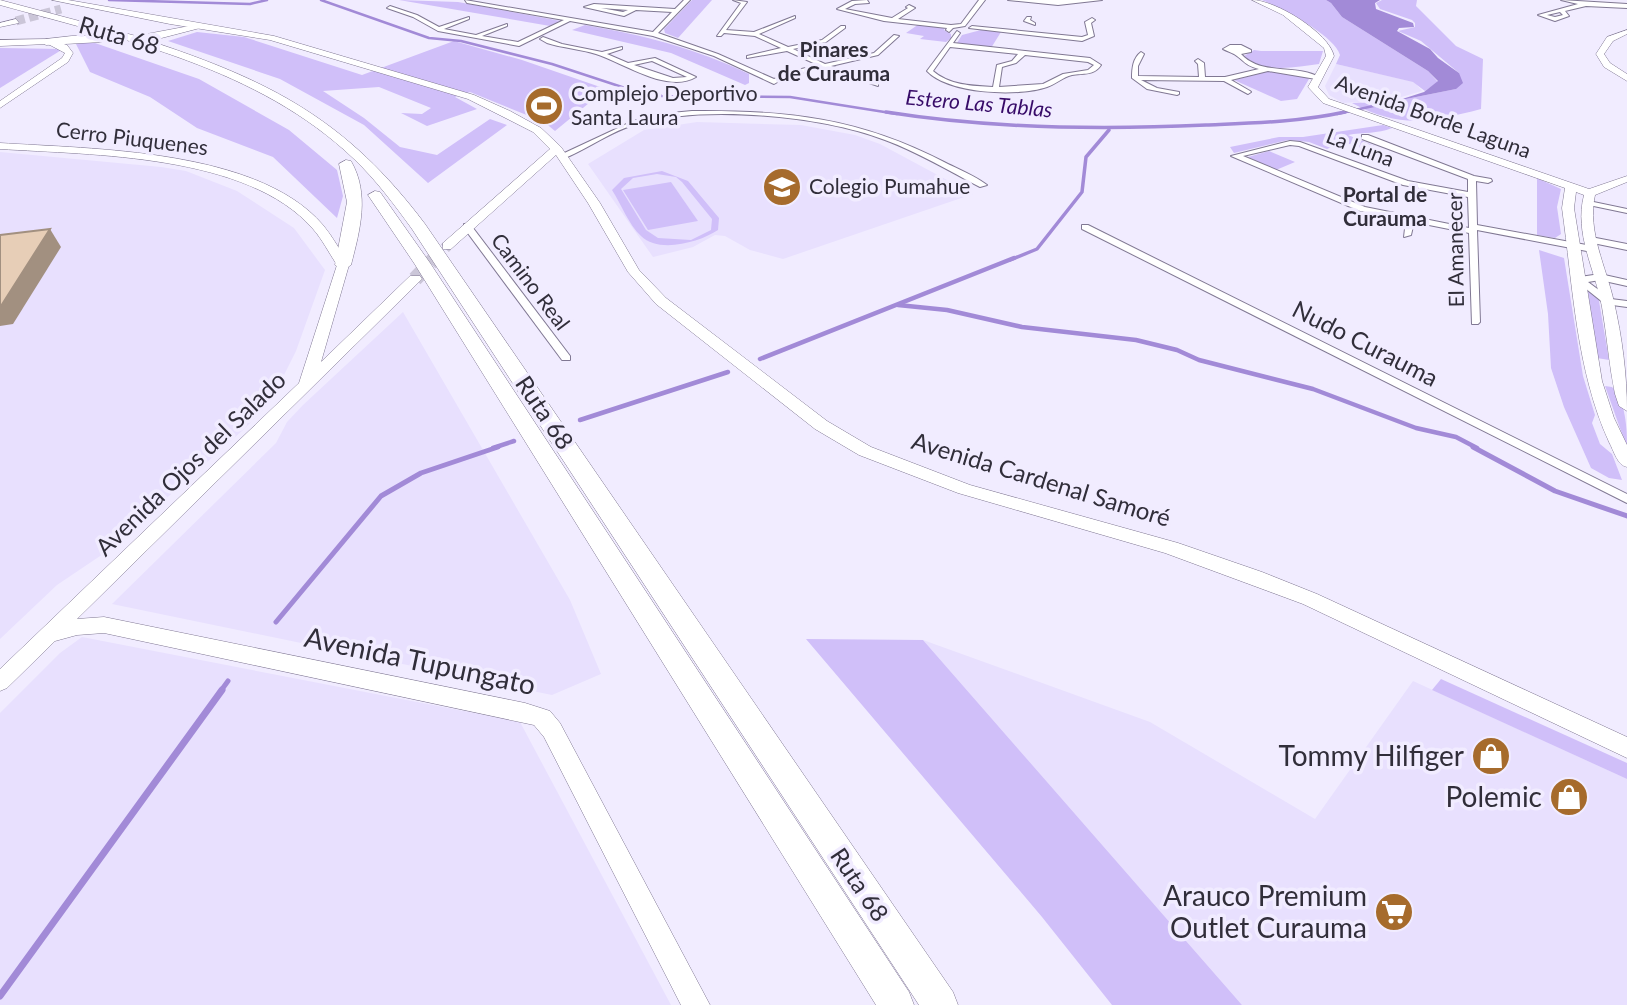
<svg xmlns="http://www.w3.org/2000/svg" width="1627" height="1005" font-family="Lato,sans-serif">
<style>
.built{fill:#e8e0fe}
.green{fill:#d0bff9;fill-rule:evenodd}
.water{fill:#a28ad7}
.lines{fill:none;stroke-linecap:round;stroke-linejoin:round}
.stream-far4{stroke:#a28ad7;stroke-width:2.5}
.stream-far3{stroke:#a28ad7;stroke-width:3.5}
.stream-far2{stroke:#a28ad7;stroke-width:4.5}
.stream-far1{stroke:#a28ad7;stroke-width:5}
.stream{stroke:#a28ad7;stroke-width:7}
.secondary-tunnel-far2{stroke:#cbc6d8;stroke-width:9;stroke-dasharray:9 4.5;stroke-linecap:butt}
.secondary-tunnel-far1{stroke:#cbc6d8;stroke-width:11;stroke-dasharray:11 5;stroke-linecap:butt}
.secondary-tunnel{stroke:#cbc6d8;stroke-width:15;stroke-dasharray:15 7;stroke-linecap:butt}
.street-casing{stroke:#807893;stroke-width:2}
.secondary-casing{stroke:#807893;stroke-width:1}
.highway-casing{stroke:#807893;stroke-width:1}
.street{fill:#fff;fill-rule:evenodd}
.secondary{fill:#fff;fill-rule:evenodd}
.highway{fill:#fff;fill-rule:evenodd}
.shaded-wall{fill:#a29080}
.building{fill:#e7ceb7;stroke:#a29080;stroke-width:2}
.labels{text-anchor:middle;stroke-width:7;stroke-linejoin:round;paint-order:stroke}
.far-neighbourhood-label{font-size:21px;font-weight:bold;fill:#312e3a;stroke:#f1ecff}
.far-poi-label{font-size:21px;fill:#312e3a;stroke:#f1ecff;text-anchor:start}
.far-water-label{font-size:21px;font-style:italic;fill:#370b68;stroke:#f1ecff}
.far-street-label{font-size:21px;fill:#312e3a;stroke:#f1ecff}
.street-label{font-size:24px;fill:#312e3a;stroke:#f1ecff}
.near-street-label{font-size:28px;fill:#312e3a;stroke:#f1ecff}
.near-poi-label{font-size:28px;fill:#312e3a;stroke:#f1ecff;text-anchor:end}
</style>
<rect width="100%" height="100%" fill="#f1ecff"/>
<g class="built">
<path d="M 1336,64 L 1414,82 L 1422,91 L 1391,100 L 1343,103 L 1329,95 L 1325,86 Z"/>
<path d="M 697,122 L 801,125 L 855,135 L 880,144 L 973,194 L 783,259 L 750,250 L 725,236 L 715,235 L 693,247 L 653,257 L 588,164 L 644,130 Z"/>
<path d="M 0,152 L 161,167 L 186,171 L 237,191 L 294,228 L 325,270 L 296,351 L 270,403 L 243,430 L 106,552 L 57,585 L 0,639 Z"/>
<path d="M 403,312 L 570,600 L 601,674 L 552,695 L 112,604 L 276,443 L 287,422 L 303,405 Z"/>
<path d="M 82,637 L 520,722 L 671,1005 L 0,1005 L 0,713 L 60,653 Z"/>
<path d="M 923,640 L 1150,722 L 1315,819 L 1413,681 L 1627,779 L 1627,1005 L 1242,1005 Z"/>
</g>
<g class="green">
<path d="M 399,0 L 458,2 L 561,21 L 550,26 Z"/>
<path d="M 692,0 L 712,0 L 678,38 L 665,33 L 664,29 Z"/>
<path d="M 1262,0 L 1326,0 L 1331,3 L 1342,17 L 1428,71 L 1438,82 L 1425,91 L 1413,82 L 1336,64 L 1340,55 C 1334,35 1281,8 1262,0 Z"/>
<path d="M 1382,0 L 1417,0 L 1416,6 L 1456,46 L 1483,59 L 1481,109 C 1431,122 1400,129 1352,103 L 1396,101 L 1456,89 L 1459,73 L 1421,41 L 1398,31 L 1415,27 L 1415,23 L 1412,20 L 1380,9 L 1376,3 Z"/>
<path d="M 919,24 L 945,26 L 944,30 L 951,34 L 951,38 L 946,42 L 920,39 L 924,36 L 906,33 Z"/>
<path d="M 585,25 C 643,35 695,48 749,74 L 749,83 L 745,85 L 671,53 L 572,30 Z"/>
<path d="M 981,30 L 1001,32 L 991,48 L 957,43 L 962,35 Z"/>
<path d="M 197,32 L 244,37 L 362,75 L 454,41 L 522,60 L 606,89 L 555,131 L 544,122 L 470,92 L 455,97 L 477,109 L 427,126 L 401,113 L 422,114 L 431,108 L 379,87 L 323,91 L 364,118 L 400,147 L 437,155 L 490,119 L 507,125 L 428,183 L 364,125 L 280,79 L 168,41 Z"/>
<path d="M 75,42 L 95,43 L 199,79 L 289,130 L 337,170 L 343,196 L 337,218 L 273,157 L 197,128 L 150,97 L 90,72 Z"/>
<path d="M 0,48 L 63,49 L 0,88 Z"/>
<path d="M 1254,50 L 1261,51 L 1323,51 L 1319,64 C 1295,67 1264,74 1244,56 Z"/>
<path d="M 1270,71 L 1306,77 L 1309,79 L 1297,99 L 1281,101 L 1234,80 Z"/>
<path d="M 1383,125 L 1392,128 C 1377,134 1364,132 1348,135 L 1375,146 L 1366,150 L 1344,142 L 1327,149 L 1309,142 L 1288,140 L 1234,153 L 1230,147 L 1279,137 L 1303,137 Z"/>
<path d="M 1269,151 L 1295,162 L 1276,170 L 1248,157 Z"/>
<path d="M 662,171 L 688,181 L 719,218 L 718,230 C 700,242 659,254 641,236 C 629,225 621,204 612,190 L 624,178 ZM 657,174 L 676,177 L 682,182 L 712,219 L 711,230 L 691,240 L 658,238 L 646,230 L 621,189 L 633,178 Z"/>
<path d="M 1537,178 L 1561,189 L 1557,207 L 1561,234 L 1555,238 L 1537,235 Z"/>
<path d="M 671,182 L 698,221 L 648,230 L 623,190 Z"/>
<path d="M 1539,250 L 1564,258 L 1583,376 L 1595,415 L 1592,423 L 1600,444 L 1612,454 L 1622,480 L 1609,478 L 1591,468 L 1564,407 L 1551,368 L 1548,314 Z"/>
<path d="M 1588,291 L 1598,295 L 1609,360 L 1597,358 Z"/>
<path d="M 1605,386 L 1612,387 C 1626,402 1627,428 1627,448 Z"/>
<path d="M 806,639 L 923,640 L 1242,1005 L 1112,1005 L 1042,917 Z"/>
<path d="M 1441,679 L 1627,763 L 1627,779 L 1432,690 Z"/>
</g>
<path class="water" d="M 1326,0 L 1380,0 L 1375,3 L 1376,9 L 1413,23 L 1414,27 L 1399,28 L 1397,31 L 1430,49 L 1438,58 L 1459,73 L 1463,83 L 1456,89 L 1396,101 L 1424,92 L 1438,81 L 1428,71 L 1342,17 L 1331,3 Z"/>
<g class="lines">
<g class="stream-far4">
<path d="M 109,0 L 250,4 L 267,0"/>
<path d="M 321,0 L 429,38 L 461,41 L 552,64 L 628,89 L 662,96 L 790,97 L 897,114"/>
<path d="M 1337,114 L 1396,101"/>
</g>
<g class="stream-far3">
<path d="M 886,112 C 992,129 1100,130 1206,125 C 1253,123 1299,122 1345,112"/>
<path d="M 1010,260 L 1037,249 L 1082,192 L 1086,157 L 1109,130"/>
</g>
<g class="stream-far2">
<path d="M 898,305 L 947,310 L 1022,327 L 1136,340 L 1177,350 L 1199,360 L 1313,389 L 1416,428 L 1456,437 L 1477,448"/>
<path d="M 760,359 L 1014,258"/>
<path d="M 580,420 L 728,372"/>
<path d="M 493,448 L 514,441"/>
</g>
<g class="stream-far1">
<path d="M 1473,447 L 1555,491 L 1627,516"/>
<path d="M 276,622 L 381,496 L 421,473 L 498,447"/>
<path d="M 220,692 L 228,681"/>
</g>
<path class="stream" d="M 0,996 L 222,690"/>
<path class="secondary-tunnel-far2" d="M 16,21 L 61,9"/>
<path class="secondary-tunnel-far1" d="M 434,260 L 447,246"/>
<path class="secondary-tunnel" d="M 415,279 L 435,258"/>
<defs>
<g id="street">
<path d="M 465,0 L 653,32 L 672,12 L 636,10 L 624,16 L 584,7 L 594,4 L 675,9 L 684,0 L 690,0 L 658,33 L 718,54 L 774,79 L 777,78 L 777,75 L 818,65 L 787,51 L 747,58 L 747,56 L 781,48 L 755,36 L 724,33 L 721,36 L 717,36 L 741,3 L 733,0 L 747,2 L 726,30 L 754,32 L 795,16 L 795,18 L 759,34 L 788,47 L 822,40 L 841,26 L 845,26 L 845,28 L 826,42 L 793,49 L 825,64 L 874,53 L 894,35 L 899,36 L 878,55 L 831,66 L 878,84 L 878,86 L 824,68 L 788,76 L 774,84 L 714,56 L 653,36 L 570,21 L 519,46 L 438,31 L 413,17 L 387,8 L 390,6 L 417,15 L 439,27 L 469,17 L 469,19 L 444,29 L 476,35 L 507,24 L 507,26 L 482,36 L 518,42 L 564,20 L 467,3 ZM 601,8 L 628,10 L 623,12 Z"/>
<path d="M 867,0 L 869,3 L 855,4 L 845,9 L 892,18 L 908,8 L 906,7 L 909,5 L 915,8 L 898,19 L 951,25 L 961,24 L 979,0 L 985,0 L 965,26 L 953,28 L 949,32 L 946,30 L 947,28 L 884,21 L 837,9 L 852,1 Z"/>
<path d="M 1008,0 L 1102,0 L 1058,5 Z"/>
<path d="M 1561,0 L 1627,4 L 1627,8 L 1586,6 L 1565,11 L 1569,16 L 1555,21 L 1538,15 L 1578,4 ZM 1560,12 L 1563,15 L 1555,17 L 1547,15 Z"/>
<path d="M 1027,17 L 1031,17 L 1030,20 L 1035,23 L 1035,25 L 1024,21 Z"/>
<path d="M 1092,18 L 1095,20 L 1091,23 L 1094,36 L 1082,41 L 969,28 L 972,26 L 1082,37 L 1088,35 L 1085,22 Z"/>
<path d="M 957,31 L 960,33 L 953,43 L 1090,58 L 1101,65 C 1094,76 1083,73 1072,75 C 1063,77 1056,84 1047,87 C 1018,97 949,94 927,71 ZM 950,47 L 1018,54 L 1012,61 L 997,65 L 993,87 C 972,86 949,85 933,71 ZM 1025,55 L 1088,62 L 1094,65 L 1088,70 L 1063,74 L 1043,84 L 999,87 L 1002,67 L 1016,63 Z"/>
<path d="M 543,37 L 562,44 L 602,52 L 622,47 L 622,49 L 607,54 L 628,63 L 655,58 L 696,77 C 668,94 624,63 596,54 C 580,49 563,48 547,43 L 540,39 ZM 652,61 L 687,77 L 673,78 L 634,65 Z"/>
<path d="M 1230,45 L 1241,45 L 1251,50 L 1251,52 L 1241,54 C 1261,76 1295,64 1319,77 L 1316,79 L 1268,71 L 1231,80 L 1250,91 L 1251,92 L 1248,94 L 1224,81 L 1141,80 L 1157,88 L 1179,92 L 1179,94 L 1177,95 L 1147,89 L 1132,78 C 1132,68 1133,58 1141,52 L 1144,54 L 1138,66 L 1138,76 L 1199,77 L 1198,64 L 1195,61 L 1198,59 L 1204,63 L 1205,77 L 1225,77 L 1259,69 C 1244,65 1245,61 1234,54 C 1230,52 1227,51 1223,49 Z"/>
<path d="M 692,111 C 786,110 860,118 944,162 C 958,169 975,176 987,185 L 980,187 C 949,171 918,152 885,140 C 819,115 705,105 637,124 C 611,131 589,148 565,158 L 558,156 L 633,121 L 661,114 Z"/>
<path d="M 1362,135 L 1368,135 L 1474,176 L 1491,179 L 1492,181 L 1488,183 L 1476,181 L 1477,225 L 1592,246 L 1596,249 L 1592,252 L 1477,230 L 1480,322 L 1478,324 L 1472,324 L 1469,233 L 1414,222 L 1411,235 L 1404,237 L 1406,220 L 1360,211 L 1231,156 L 1290,141 L 1300,142 L 1408,181 L 1468,192 L 1468,179 L 1362,139 ZM 1290,145 L 1299,146 L 1403,185 L 1468,197 L 1469,228 L 1365,207 L 1243,156 Z"/>
<path d="M 1584,200 L 1627,209 L 1627,213 L 1584,204 Z"/>
<path d="M 464,224 L 470,224 L 570,356 L 570,360 L 562,360 L 464,228 Z"/>
<path d="M 1082,225 L 1088,225 L 1627,494 L 1627,503 L 1082,229 Z"/>
<path d="M 1591,237 L 1627,244 L 1627,250 L 1588,242 L 1587,240 Z"/>
<path d="M 1600,274 L 1627,280 L 1627,286 L 1600,280 L 1588,282 L 1611,299 L 1627,301 L 1627,307 L 1605,304 L 1575,280 L 1580,277 Z"/>
</g>
<g id="secondary">
<path d="M 52,0 L 68,0 L 274,36 L 474,95 L 510,111 L 541,128 L 561,147 L 600,203 L 639,270 L 666,298 L 827,421 L 871,447 L 970,485 L 1178,543 L 1262,572 L 1317,594 L 1627,737 L 1627,758 L 1303,604 L 1165,553 L 958,493 L 859,455 L 815,429 L 656,304 L 628,272 L 588,203 L 556,155 L 451,249 L 443,249 L 443,243 L 550,149 L 533,132 L 468,99 L 270,40 L 170,24 Z"/>
<path d="M 1252,0 C 1276,0 1329,33 1334,56 L 1318,87 L 1329,99 L 1589,189 L 1627,176 L 1627,182 L 1595,195 C 1587,232 1606,266 1614,302 C 1622,337 1627,374 1627,411 L 1619,406 L 1615,394 C 1609,365 1607,336 1602,307 C 1595,269 1574,234 1584,195 L 1576,192 L 1574,208 L 1602,381 L 1614,418 L 1627,445 L 1627,467 C 1617,465 1614,451 1609,442 C 1576,370 1573,286 1562,208 L 1565,188 L 1323,103 L 1308,87 L 1326,56 L 1324,48 L 1283,15 Z"/>
<path d="M 16,19 L 19,23 L 0,27 L 0,23 Z"/>
<path d="M 1627,30 L 1627,34 L 1613,41 L 1604,54 L 1610,63 L 1627,74 L 1627,81 L 1604,67 L 1596,54 L 1607,37 Z"/>
<path d="M 48,39 L 67,45 L 73,53 L 68,62 L 0,108 L 0,101 L 62,58 L 65,53 L 48,44 L 0,46 L 0,40 Z"/>
<path d="M 0,143 C 93,149 258,149 323,225 C 333,237 341,252 349,265 L 321,362 L 410,276 L 420,276 L 422,279 L 77,619 L 104,617 L 525,703 L 550,711 L 560,723 L 710,1005 L 681,1005 L 544,737 L 534,725 L 104,633 L 77,635 L 55,641 L 7,688 L 0,691 L 0,669 L 299,383 L 337,265 C 329,253 322,239 313,229 C 248,154 93,155 0,149 Z"/>
</g>
<g id="highway">
<path d="M 0,0 L 136,36 L 200,24 L 200,28 L 150,41 C 271,81 347,120 425,224 L 953,992 L 958,1005 L 919,1005 L 412,229 C 394,204 376,180 354,159 C 259,68 123,39 0,5 Z"/>
<path d="M 72,36 L 102,36 L 107,39 L 102,42 L 46,45 L 41,42 L 46,39 Z"/>
<path d="M 346,160 L 351,161 C 370,194 360,230 351,265 L 343,270 L 335,265 L 347,202 L 339,164 Z"/>
<path d="M 375,191 L 380,192 L 430,263 L 909,992 L 914,1005 L 876,1005 L 414,263 L 368,195 Z"/>
</g>
</defs>
<use href="#street" class="street-casing"/>
<use href="#secondary" class="secondary-casing"/>
<use href="#highway" class="highway-casing"/>
<use href="#street" class="street"/>
<use href="#secondary" class="secondary"/>
<use href="#highway" class="highway"/>
</g>
<path class="shaded-wall" d="M 50,229 L 61,247 L 13,324 L 0,326 L 0,306 Z"/>
<path class="building" d="M 50,229 L 1,306 L 0,306 L 0,235 Z"/>
<defs>
<symbol id="stadium-disc" viewBox="-11 -11 22 22"><circle r="9.5" fill="#a66b2c" stroke="#f1ecff"/><path d="M0-5a6.5 5 0 1 0 0 10a6.5 5 0 1 0 0-10ZM-3.5-1.8h7v3.6h-7Z" fill="#fff"/></symbol>
<symbol id="school-disc" viewBox="-11 -11 22 22"><circle r="9.5" fill="#a66b2c" stroke="#f1ecff"/><path d="M0-5L7-2L0 1L-7-2ZM-4 1L0 2.5L4 1V4Q0 6-4 4Z" fill="#fff"/></symbol>
<symbol id="shop-disc" viewBox="-11 -11 22 22"><circle r="9.5" fill="#a66b2c" stroke="#f1ecff"/><path d="M-5-2.5h2.3a2.7 3.5 0 0 1 5.4 0H5L5.5 6h-11ZM-1.5-2.5h3a1.5 2.3 0 0 0-3 0Z" fill="#fff"/></symbol>
<symbol id="supermarket-disc" viewBox="-11 -11 22 22"><circle r="9.5" fill="#a66b2c" stroke="#f1ecff"/><path d="M-6-5.5h2.5l.6 2H6L4.5 2H-2.5L-4.4-4H-6ZM-1.5 3.2a1.3 1.3 0 1 0 .1 0ZM3 3.2a1.3 1.3 0 1 0 .1 0Z" fill="#fff"/></symbol>
</defs>
<g fill-rule="evenodd">
<use href="#stadium-disc" x="522" y="84" width="44" height="44"/>
<use href="#school-disc" x="760" y="165" width="44" height="44"/>
<use href="#shop-disc" x="1469" y="734" width="44" height="44"/>
<use href="#shop-disc" x="1547" y="775" width="44" height="44"/>
<use href="#supermarket-disc" x="1372" y="890" width="44" height="44"/>
</g>
<g class="labels">
<g class="far-neighbourhood-label">
<text x="834" y="57">Pinares<tspan x="834" dy="24">de Curauma</tspan></text>
<text x="1385" y="202">Portal de<tspan x="1385" dy="24">Curauma</tspan></text>
</g>
<g class="far-poi-label">
<text x="571" y="101">Complejo Deportivo<tspan x="571" dy="24">Santa Laura</tspan></text>
<text x="809" y="194">Colegio Pumahue</text>
</g>
<g class="far-water-label">
<text transform="translate(979 104) rotate(5)" y="7">Estero Las Tablas</text>
</g>
<g class="far-street-label">
<text transform="translate(1433 117) rotate(20)" y="7">Avenida Borde Laguna</text>
<text transform="translate(132 139) rotate(7)" y="7">Cerro Piuquenes</text>
<text transform="translate(1360 148) rotate(21)" y="7">La Luna</text>
<text transform="translate(1456 250) rotate(-91)" y="7">El Amanecer</text>
<text transform="translate(530 282) rotate(53)" y="7">Camino Real</text>
</g>
<g class="street-label">
<text transform="translate(119 36) rotate(16)" y="8">Ruta 68</text>
<text transform="translate(1365 344) rotate(27)" y="8">Nudo Curauma</text>
<text transform="translate(544 413) rotate(56)" y="8">Ruta 68</text>
<text transform="translate(191 464) rotate(-44)" y="8">Avenida Ojos del Salado</text>
<text transform="translate(1041 480) rotate(17)" y="8">Avenida Cardenal Samoré</text>
<text transform="translate(859 885) rotate(56)" y="8">Ruta 68</text>
</g>
<g class="near-street-label">
<text transform="translate(420 661) rotate(12)" y="10">Avenida Tupungato</text>
</g>
<g class="near-poi-label">
<text x="1464" y="766">Tommy Hilfiger</text>
<text x="1542" y="807">Polemic</text>
<text x="1367" y="906">Arauco Premium<tspan x="1367" dy="32">Outlet Curauma</tspan></text>
</g>
</g>
</svg>
